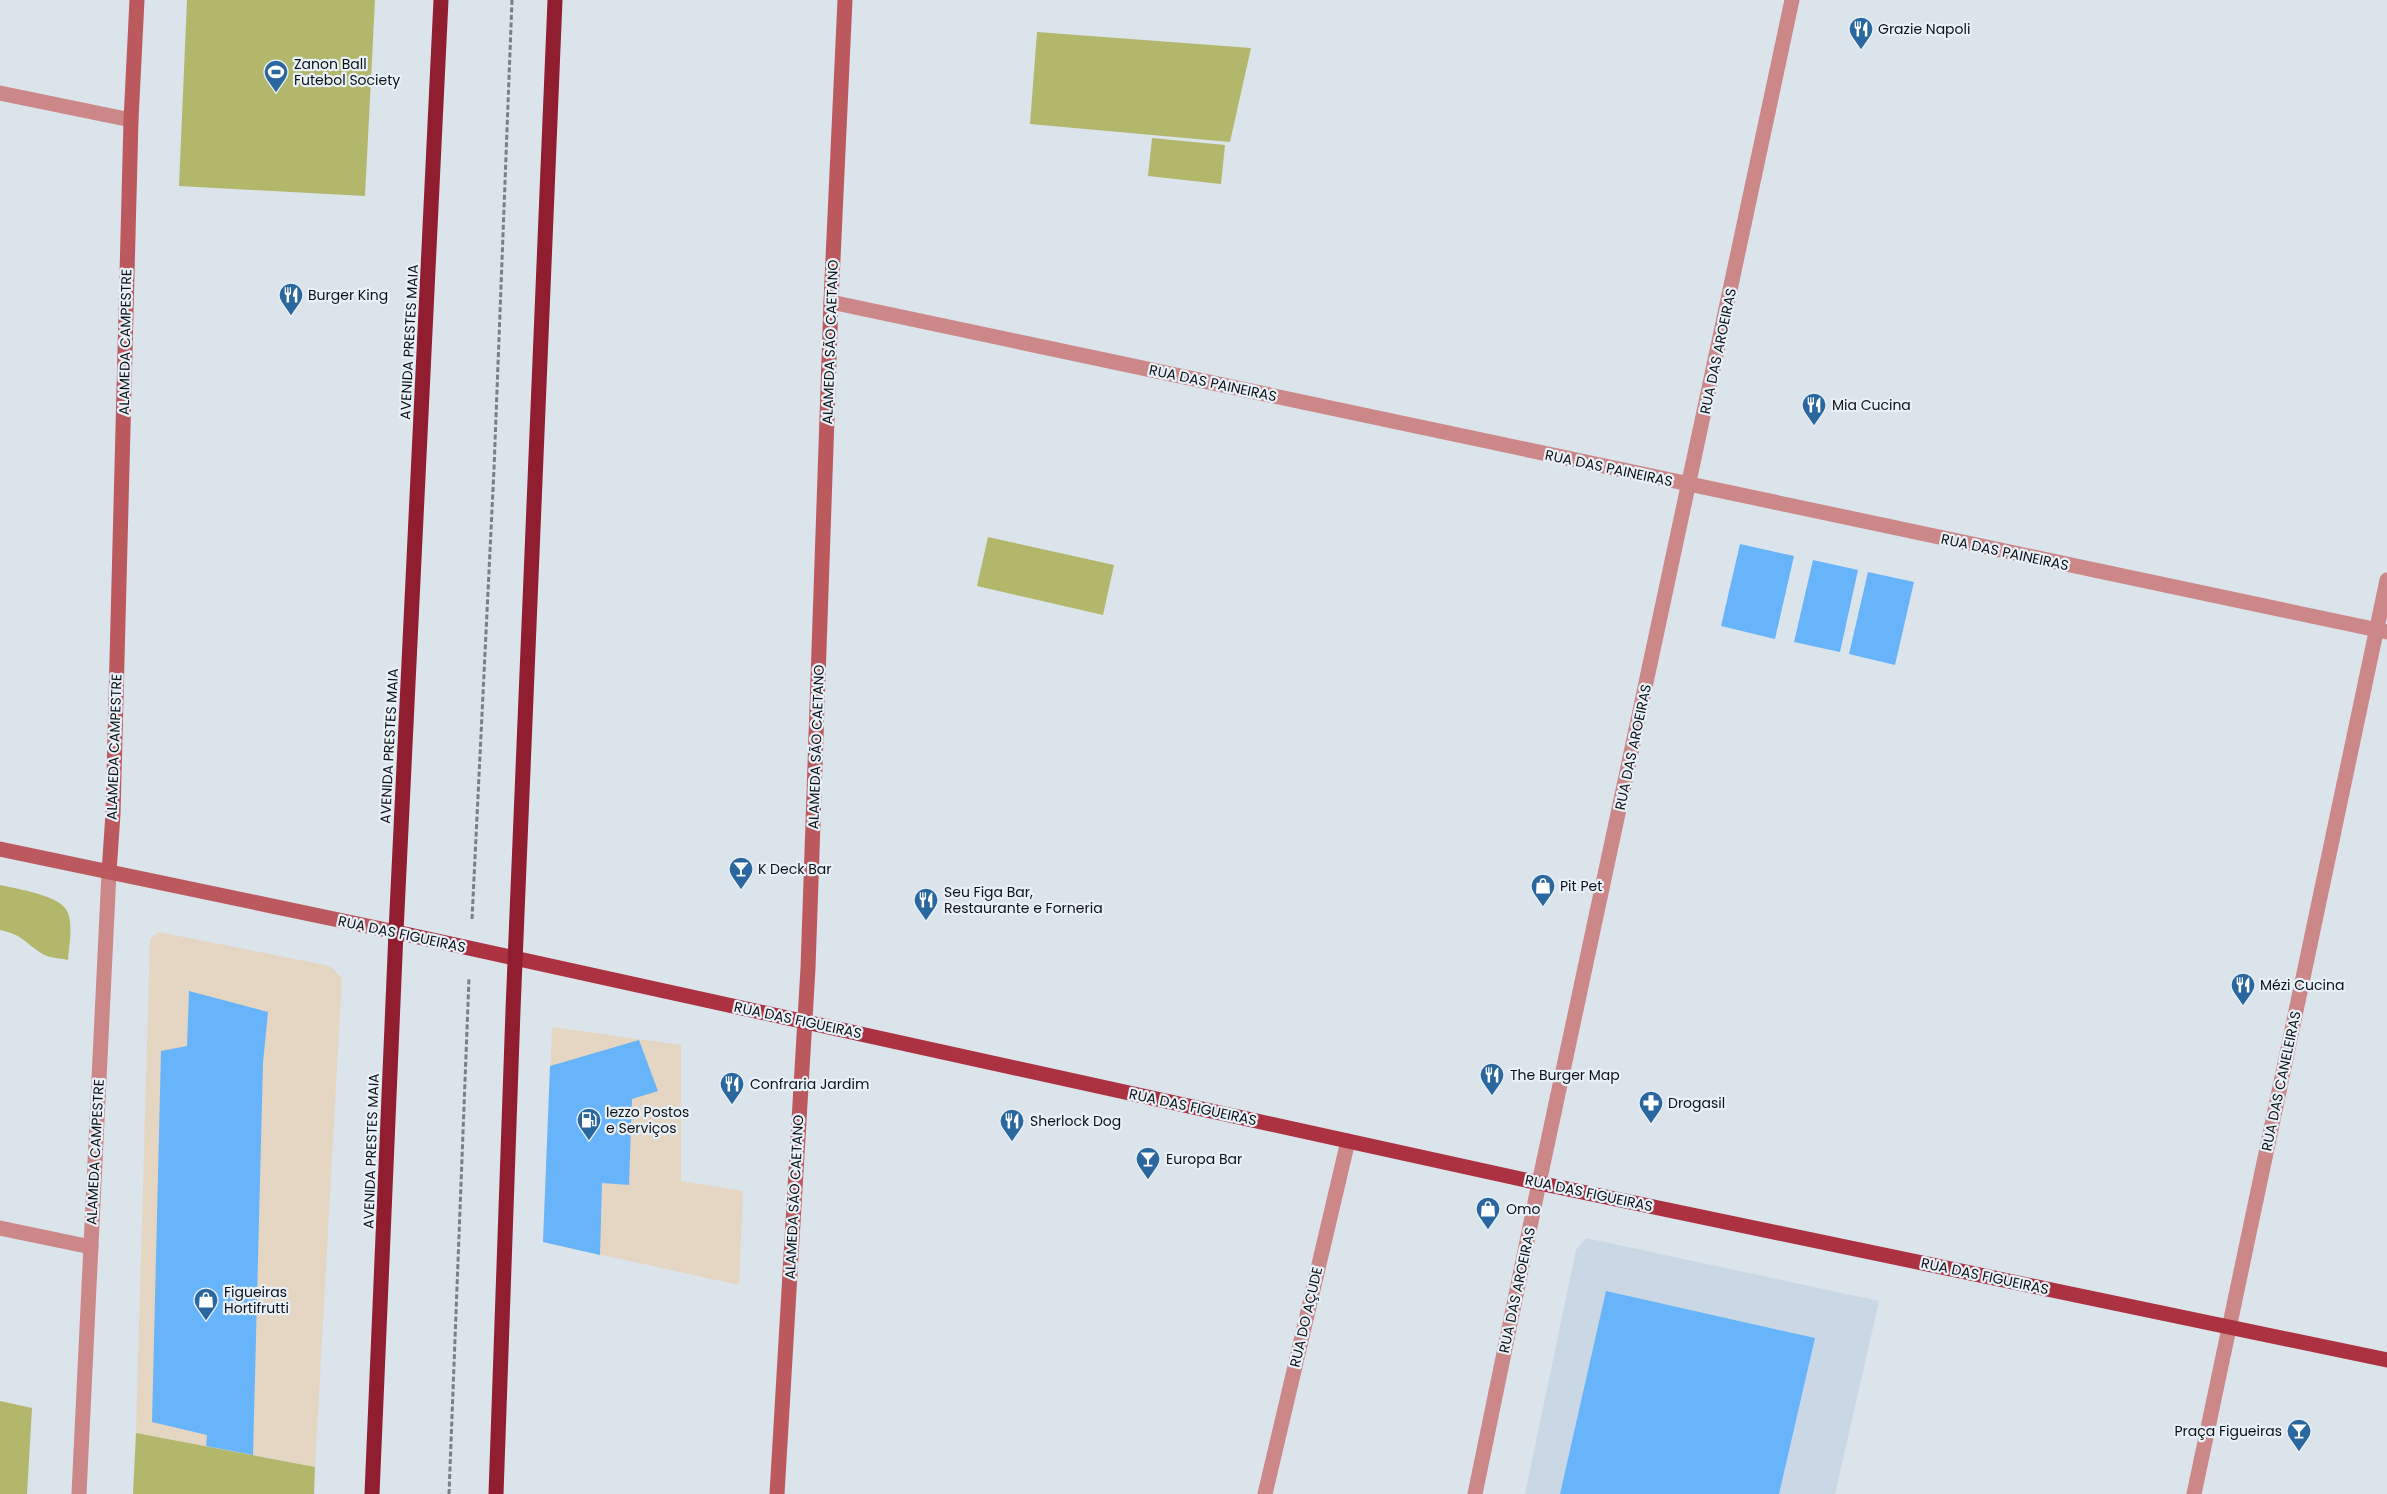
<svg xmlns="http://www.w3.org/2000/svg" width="2387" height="1494" font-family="Poppins,sans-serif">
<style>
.commercial{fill:#e4d6c3}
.built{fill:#cad8e5}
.green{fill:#b3b76c}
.building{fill:#68b4fa}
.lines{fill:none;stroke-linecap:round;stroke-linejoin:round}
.path{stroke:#797f84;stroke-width:3;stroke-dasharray:5 2.5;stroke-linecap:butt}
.street{stroke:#cc8889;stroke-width:15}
.secondary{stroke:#bb595f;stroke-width:15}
.primary{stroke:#ac3141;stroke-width:15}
.highway{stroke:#901d30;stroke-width:15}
.labels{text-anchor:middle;stroke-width:4.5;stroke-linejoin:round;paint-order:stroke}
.poi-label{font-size:14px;fill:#0f1214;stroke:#e8f0f8;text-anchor:start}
.street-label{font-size:14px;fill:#0f1214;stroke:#e8f0f8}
</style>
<rect width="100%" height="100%" fill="#dbe3eb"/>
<g class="commercial">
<path d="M 158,932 L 330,966 L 342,978 L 315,1467 L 136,1433 L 150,939 Z"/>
<path d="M 552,1027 L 681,1045 L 681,1181 L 743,1191 L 739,1285 L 543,1242 Z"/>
</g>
<path class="built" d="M 1586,1238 L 1879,1301 L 1835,1494 L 1525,1494 L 1576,1250 Z"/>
<g class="green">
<path d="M 187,0 L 375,0 L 365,196 L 179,186 Z"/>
<path d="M 1037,32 L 1251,48 L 1230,142 L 1030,124 Z"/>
<path d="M 1152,138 L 1225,145 L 1221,184 L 1148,176 Z"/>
<path d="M 988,537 L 1114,565 L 1103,615 L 977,586 Z"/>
<path d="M 0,885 C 16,889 62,895 68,913 C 73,926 69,946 68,960 C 60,958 48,958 41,953 C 24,942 23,935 0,930 Z"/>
<path d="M 0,1401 L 32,1408 L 27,1494 L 0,1494 Z"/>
<path d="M 136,1433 L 315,1467 L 314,1494 L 133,1494 Z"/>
</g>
<g class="building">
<path d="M 1740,544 L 1794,556 L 1775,639 L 1721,626 Z"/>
<path d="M 1813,560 L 1858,570 L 1840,652 L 1794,642 Z"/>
<path d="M 1868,572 L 1914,582 L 1895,665 L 1849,654 Z"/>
<path d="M 189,991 L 268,1012 L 263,1063 L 253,1455 L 206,1446 L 207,1435 L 152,1422 L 161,1051 L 187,1046 Z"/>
<path d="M 639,1040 L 658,1091 L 632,1099 L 629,1185 L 602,1183 L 600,1255 L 543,1242 L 550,1066 Z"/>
<path d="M 1606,1291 L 1815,1338 L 1779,1494 L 1560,1494 Z"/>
</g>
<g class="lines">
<g class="path">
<path d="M 472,919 L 494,469 L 512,0"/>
<path d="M 449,1494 L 469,978"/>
</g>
<g class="street">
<path d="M 0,93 L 131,120"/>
<path d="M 831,302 L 2387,632"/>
<path d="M 0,1228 L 91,1247"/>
<path d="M 79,1494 L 109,872"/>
<path d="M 1265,1494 L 1348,1141"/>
<path d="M 1475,1494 L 1539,1183 L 1792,0"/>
<path d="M 2194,1494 L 2387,580"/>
</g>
<g class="secondary">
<path d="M 0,849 L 396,932"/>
<path d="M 109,872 L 113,814 L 131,120 L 137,0"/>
<path d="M 777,1494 L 808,968 L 831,302 L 845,0"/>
</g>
<path class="primary" d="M 396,932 L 1539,1183 L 2387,1360"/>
<g class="highway">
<path d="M 372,1494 L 396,932 L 441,0"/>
<path d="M 496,1494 L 513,1010 L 555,0"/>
</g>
</g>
<defs>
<symbol id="restaurant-pin" viewBox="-11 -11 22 30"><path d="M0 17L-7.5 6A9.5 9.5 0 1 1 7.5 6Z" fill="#2a679e" stroke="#e8f0f8"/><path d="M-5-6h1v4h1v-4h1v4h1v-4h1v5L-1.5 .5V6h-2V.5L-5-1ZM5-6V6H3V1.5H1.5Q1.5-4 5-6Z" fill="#fff"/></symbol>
<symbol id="stadium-pin" viewBox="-11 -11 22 30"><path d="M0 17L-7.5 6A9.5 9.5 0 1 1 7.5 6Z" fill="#2a679e" stroke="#e8f0f8"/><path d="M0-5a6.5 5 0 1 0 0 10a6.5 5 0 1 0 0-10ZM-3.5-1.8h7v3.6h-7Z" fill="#fff"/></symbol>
<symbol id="bar-pin" viewBox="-11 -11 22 30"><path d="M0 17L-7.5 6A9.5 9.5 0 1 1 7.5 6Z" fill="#2a679e" stroke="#e8f0f8"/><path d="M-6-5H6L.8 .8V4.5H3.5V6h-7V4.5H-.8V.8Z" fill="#fff"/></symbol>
<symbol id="shop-pin" viewBox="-11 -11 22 30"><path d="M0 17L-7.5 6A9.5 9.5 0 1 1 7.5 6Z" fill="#2a679e" stroke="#e8f0f8"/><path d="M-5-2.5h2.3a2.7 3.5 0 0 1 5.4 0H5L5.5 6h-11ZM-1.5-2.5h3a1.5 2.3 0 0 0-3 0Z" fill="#fff"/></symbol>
<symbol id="pharmacy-pin" viewBox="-11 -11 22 30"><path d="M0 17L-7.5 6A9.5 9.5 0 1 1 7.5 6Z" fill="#2a679e" stroke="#e8f0f8"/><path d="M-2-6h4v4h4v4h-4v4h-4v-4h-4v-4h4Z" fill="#fff"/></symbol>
<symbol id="fuel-pin" viewBox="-11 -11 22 30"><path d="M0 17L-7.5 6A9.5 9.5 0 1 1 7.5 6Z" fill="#2a679e" stroke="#e8f0f8"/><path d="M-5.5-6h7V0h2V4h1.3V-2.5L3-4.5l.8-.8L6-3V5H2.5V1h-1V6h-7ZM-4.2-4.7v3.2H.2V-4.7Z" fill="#fff"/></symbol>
</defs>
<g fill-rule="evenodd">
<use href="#restaurant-pin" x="1847" y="15" width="28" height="38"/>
<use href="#stadium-pin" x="262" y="58" width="28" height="38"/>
<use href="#restaurant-pin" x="277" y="281" width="28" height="38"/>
<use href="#restaurant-pin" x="1800" y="391" width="28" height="38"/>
<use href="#bar-pin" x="727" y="855" width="28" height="38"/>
<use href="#shop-pin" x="1529" y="872" width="28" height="38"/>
<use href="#restaurant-pin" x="912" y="886" width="28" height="38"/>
<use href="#restaurant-pin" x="2229" y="971" width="28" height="38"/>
<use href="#restaurant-pin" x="1478" y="1061" width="28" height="38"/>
<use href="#restaurant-pin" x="718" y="1070" width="28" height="38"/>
<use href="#pharmacy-pin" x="1637" y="1089" width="28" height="38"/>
<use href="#fuel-pin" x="575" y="1106" width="28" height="38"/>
<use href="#restaurant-pin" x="998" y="1107" width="28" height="38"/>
<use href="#bar-pin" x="1134" y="1145" width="28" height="38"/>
<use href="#shop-pin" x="1474" y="1195" width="28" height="38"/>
<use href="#shop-pin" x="192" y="1286" width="28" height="38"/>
<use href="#bar-pin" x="2285" y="1417" width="28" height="38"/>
</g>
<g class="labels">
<g class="poi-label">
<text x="1878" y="34">Grazie Napoli</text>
<text x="294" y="69">Zanon Ball<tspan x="294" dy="16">Futebol Society</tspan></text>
<text x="308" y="300">Burger King</text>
<text x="1832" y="410">Mia Cucina</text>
<text x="758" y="874">K Deck Bar</text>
<text x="1560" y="891">Pit Pet</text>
<text x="944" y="897">Seu Figa Bar,<tspan x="944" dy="16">Restaurante e Forneria</tspan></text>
<text x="2260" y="990">Mézi Cucina</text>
<text x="1510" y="1080">The Burger Map</text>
<text x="750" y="1089">Confraria Jardim</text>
<text x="1668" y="1108">Drogasil</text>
<text x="606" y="1117">Iezzo Postos<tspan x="606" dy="16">e Serviços</tspan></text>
<text x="1030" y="1126">Sherlock Dog</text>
<text x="1166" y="1164">Europa Bar</text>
<text x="1506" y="1214">Omo</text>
<text x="224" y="1297">Figueiras<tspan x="224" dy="16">Hortifrutti</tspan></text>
<text x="2282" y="1436" text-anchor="end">Praça Figueiras</text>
</g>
<g class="street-label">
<text transform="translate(125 342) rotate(-89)" y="5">ALAMEDA CAMPESTRE</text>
<text transform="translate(409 342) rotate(-87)" y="5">AVENIDA PRESTES MAIA</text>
<text transform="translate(830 342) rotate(-88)" y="5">ALAMEDA SÃO CAETANO</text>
<text transform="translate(1718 351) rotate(-78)" y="5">RUA DAS AROEIRAS</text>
<text transform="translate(1213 383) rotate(12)" y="5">RUA DAS PAINEIRAS</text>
<text transform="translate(1609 468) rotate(12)" y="5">RUA DAS PAINEIRAS</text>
<text transform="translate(2005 552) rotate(12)" y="5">RUA DAS PAINEIRAS</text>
<text transform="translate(389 746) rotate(-87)" y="5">AVENIDA PRESTES MAIA</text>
<text transform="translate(114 747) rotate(-88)" y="5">ALAMEDA CAMPESTRE</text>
<text transform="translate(816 747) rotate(-88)" y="5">ALAMEDA SÃO CAETANO</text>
<text transform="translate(1633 747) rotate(-78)" y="5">RUA DAS AROEIRAS</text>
<text transform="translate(402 934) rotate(12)" y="5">RUA DAS FIGUEIRAS</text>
<text transform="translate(798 1020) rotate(12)" y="5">RUA DAS FIGUEIRAS</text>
<text transform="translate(2281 1081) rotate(-78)" y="5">RUA DAS CANELEIRAS</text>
<text transform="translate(1193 1107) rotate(12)" y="5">RUA DAS FIGUEIRAS</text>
<text transform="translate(371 1151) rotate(-88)" y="5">AVENIDA PRESTES MAIA</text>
<text transform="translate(95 1152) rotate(-87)" y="5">ALAMEDA CAMPESTRE</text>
<text transform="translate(1589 1193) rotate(12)" y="5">RUA DAS FIGUEIRAS</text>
<text transform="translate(794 1197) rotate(-87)" y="5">ALAMEDA SÃO CAETANO</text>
<text transform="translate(1985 1276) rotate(12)" y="5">RUA DAS FIGUEIRAS</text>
<text transform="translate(1517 1290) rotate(-78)" y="5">RUA DAS AROEIRAS</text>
<text transform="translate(1306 1317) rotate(-77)" y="5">RUA DO AÇUDE</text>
</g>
</g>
</svg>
